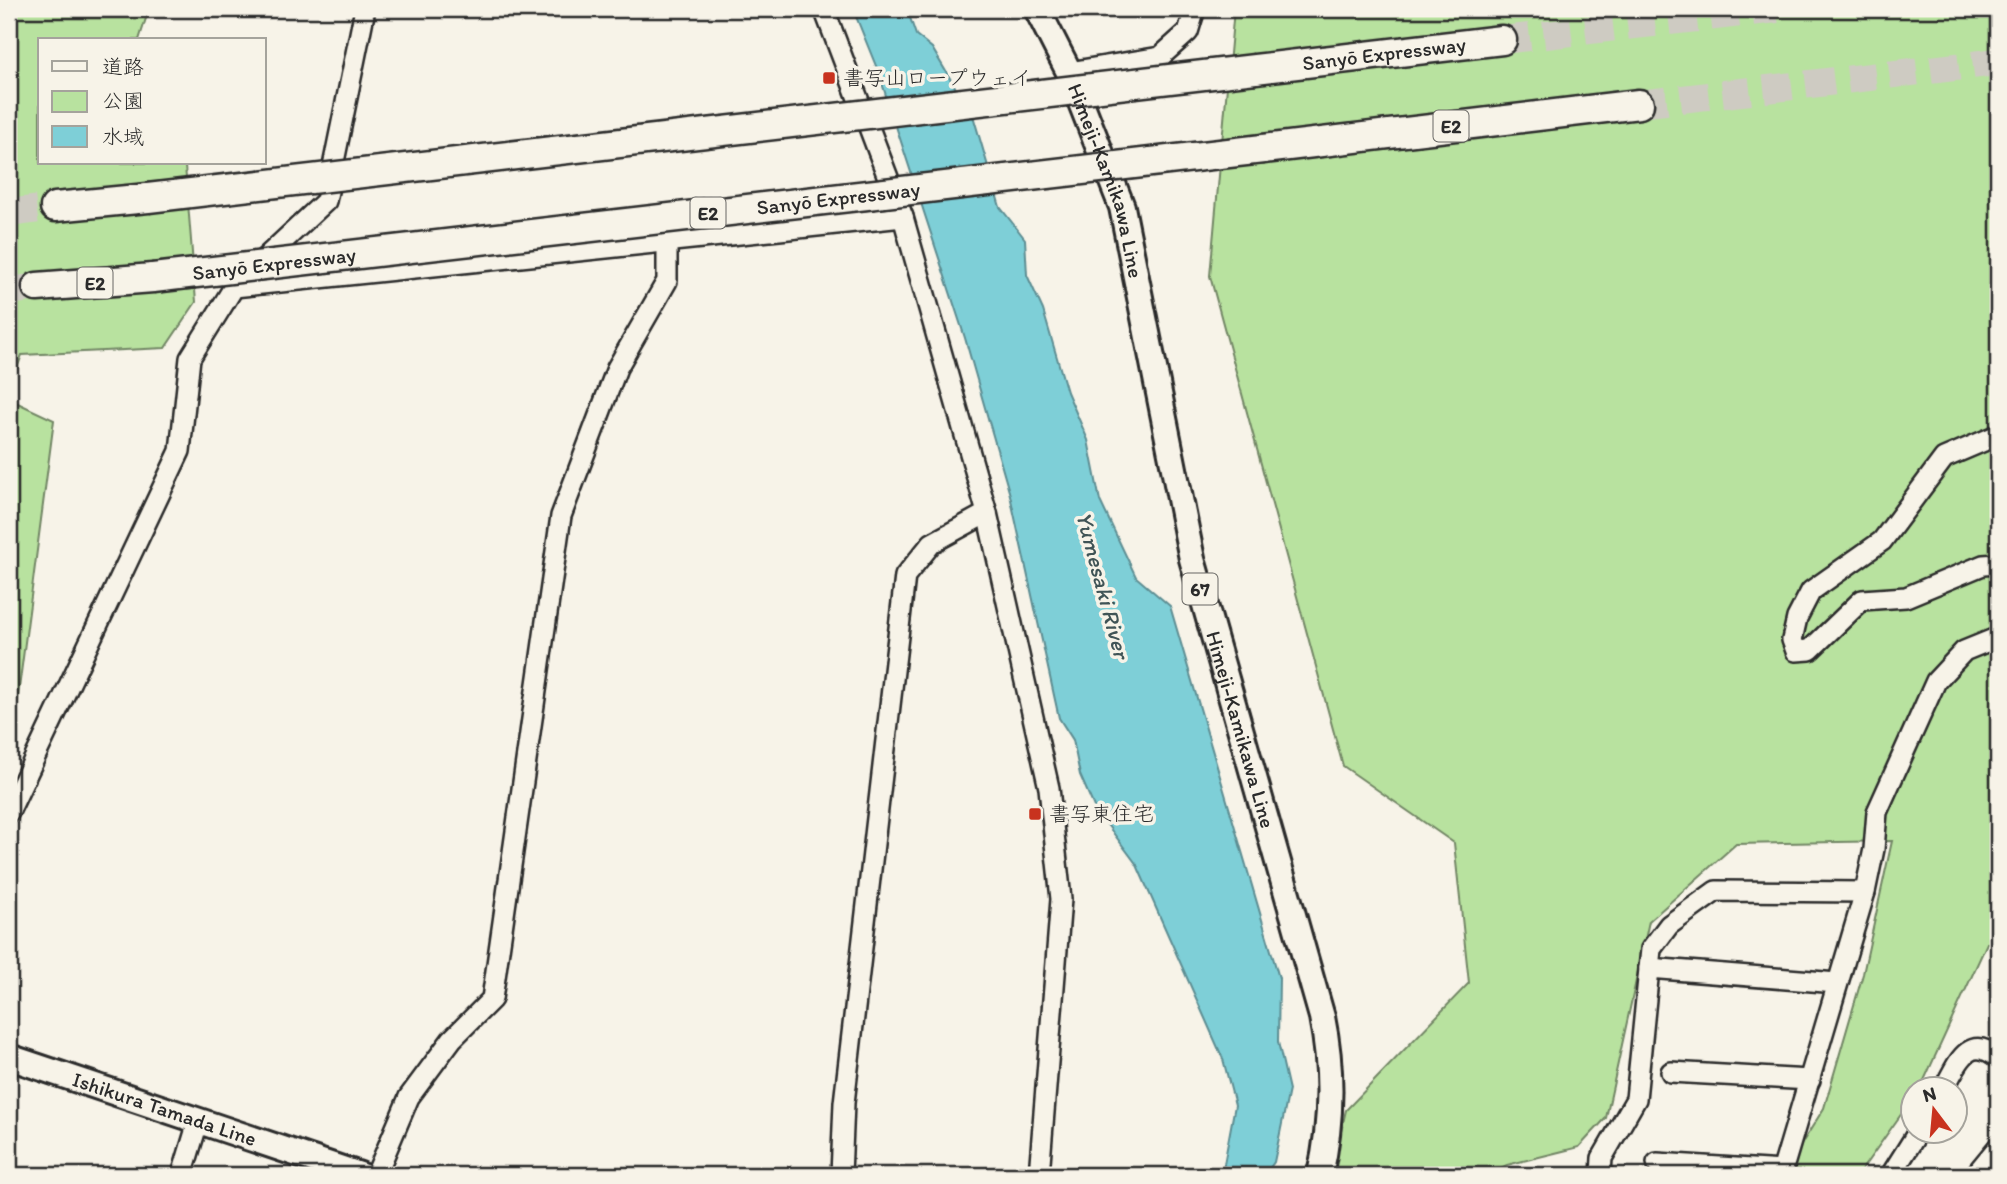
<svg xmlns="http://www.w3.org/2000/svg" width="2007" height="1184" font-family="Itim,'Klee One',sans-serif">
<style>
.green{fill:#b8e29f;stroke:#728665;stroke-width:2}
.water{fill:#7ecfd7;stroke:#5d8d92;stroke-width:2}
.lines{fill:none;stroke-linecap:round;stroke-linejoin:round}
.highway-tunnel{stroke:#cecbc2;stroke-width:28;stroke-dasharray:28 14;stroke-linecap:butt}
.minor-casing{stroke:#2b2b2b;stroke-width:24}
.major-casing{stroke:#2b2b2b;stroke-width:30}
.highway-casing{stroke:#2b2b2b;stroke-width:33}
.minor{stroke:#f7f3e8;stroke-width:19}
.major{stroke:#f7f3e8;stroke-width:24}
.highway{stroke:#f7f3e8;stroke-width:28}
.highway-bridge-casing{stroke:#2b2b2b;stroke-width:33;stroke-linecap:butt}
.highway-bridge{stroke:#f7f3e8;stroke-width:28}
.poi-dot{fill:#c8321e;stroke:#f7f3e8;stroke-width:2.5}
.labels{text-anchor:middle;stroke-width:7;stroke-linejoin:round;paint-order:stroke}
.shield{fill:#f7f3e8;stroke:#686764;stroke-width:2}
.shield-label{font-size:19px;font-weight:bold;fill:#2b2b2b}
.street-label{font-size:21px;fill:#2b2b2b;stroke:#f7f3e8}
.poi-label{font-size:21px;fill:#2b2b2b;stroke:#f7f3e8;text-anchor:start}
.water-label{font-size:23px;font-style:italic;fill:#405456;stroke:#f7f3e8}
</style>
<rect width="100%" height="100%" fill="#f7f3e8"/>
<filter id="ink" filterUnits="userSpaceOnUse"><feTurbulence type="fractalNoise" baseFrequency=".0143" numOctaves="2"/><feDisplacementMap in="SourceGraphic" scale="14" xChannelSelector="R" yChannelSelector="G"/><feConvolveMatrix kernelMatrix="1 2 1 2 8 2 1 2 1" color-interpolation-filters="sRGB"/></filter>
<g filter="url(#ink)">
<g class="green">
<path d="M 9,9 L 149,9 L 139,40 L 40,40 L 40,163 L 180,163 L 185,166 L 196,302 L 165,348 L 22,355 L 9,390 Z"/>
<path d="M 1234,9 L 1998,9 L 1998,942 L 1987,943 L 1921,1087 L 1912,1090 L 1912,1099 L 1858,1175 L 1782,1175 L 1824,1108 L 1863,974 L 1892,841 L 1736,844 L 1649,921 L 1606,1118 L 1579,1147 L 1507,1165 L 1486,1175 L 1331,1175 L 1346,1110 L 1469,983 L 1454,843 L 1343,766 L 1210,276 Z"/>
<path d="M 9,399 L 54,420 L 15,719 L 9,726 Z"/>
</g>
<path class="water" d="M 853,9 L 907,9 L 916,35 L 932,48 L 974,119 L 1000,207 L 1025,239 L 1027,275 L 1043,310 L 1067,392 L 1088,440 L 1100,501 L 1136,577 L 1170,606 L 1279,978 L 1278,1042 L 1289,1090 L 1274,1162 L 1265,1175 L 1222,1175 L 1235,1105 L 1223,1059 L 1137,865 L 1094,807 L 1080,775 L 1073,740 L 1059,718 L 1010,495 L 965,338 L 878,71 Z"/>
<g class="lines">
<g class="highway-tunnel">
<path d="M 1502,40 L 1777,9"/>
<path d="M 1639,104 L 1998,62"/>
<path d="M 9,213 L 55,207"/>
<path d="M 9,291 L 37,287"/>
</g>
<defs>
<g id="minor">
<path d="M 824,9 L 903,217 L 987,513 L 1049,788 L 1061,899 L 1039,1175"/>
<path d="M 1069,72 L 1160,57 L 1188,32 L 1195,9"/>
<path d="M 234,287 L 903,217"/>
<path d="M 1998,435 L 1944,458 L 1882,541 L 1811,591 L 1797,618 L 1792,640 L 1796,651 L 1810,650 L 1862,600 L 1906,597 L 1983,565 L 1998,564"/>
<path d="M 9,812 L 180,451 L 190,358 L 234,287 L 326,201 L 365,9"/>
<path d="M 1649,968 L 1837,983"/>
<path d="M 1671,1072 L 1810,1080"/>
<path d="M 1943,1090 C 1957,1066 1967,1032 1998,1058"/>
<path d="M 1657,1163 L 1783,1171"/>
<path d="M 182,1175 L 198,1122"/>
<path d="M 376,1175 L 409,1097 L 452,1039 L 492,999 L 561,516 L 617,368 L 667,281 L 667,242"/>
<path d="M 841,1175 L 844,1103 L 905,576 L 932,543 L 987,513"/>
<path d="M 1601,1175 L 1602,1158 L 1636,1099 L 1651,949 L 1669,925 L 1716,891 L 1865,892"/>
<path d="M 1781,1175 L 1865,892 L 1874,849 L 1877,812 L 1936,681 L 1964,651 L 1996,638 L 1998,640"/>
<path d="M 1891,1175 L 1918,1132"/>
<path d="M 1975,1175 L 1998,1147"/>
</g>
<g id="major">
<path id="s1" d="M 1037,9 L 1069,72 L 1122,207 L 1192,559 L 1322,1017 C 1333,1071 1332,1122 1320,1175"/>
<path id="s2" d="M 9,1057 L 360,1175"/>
</g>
<g id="highway">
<path id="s3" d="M 1255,69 L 1502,40"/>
<path d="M 1263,149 L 1639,104"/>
<path d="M 55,207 L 148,198"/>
<path d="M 37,287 L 153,278"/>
</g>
</defs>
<use href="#minor" class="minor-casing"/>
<use href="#major" class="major-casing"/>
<use href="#highway" class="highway-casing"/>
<use href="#minor" class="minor"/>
<use href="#major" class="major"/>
<use href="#highway" class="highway"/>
<defs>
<g id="highway-bridge">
<path d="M 148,198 L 1255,69"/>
<path id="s4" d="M 153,278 L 1263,149"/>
</g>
</defs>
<use href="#highway-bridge" class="highway-bridge-casing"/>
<use href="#highway-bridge" class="highway-bridge"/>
</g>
</g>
<g class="poi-dot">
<rect x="822" y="71" width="14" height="14" rx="3.5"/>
<rect x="1028" y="807" width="14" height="14" rx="3.5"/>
</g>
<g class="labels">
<g class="shield">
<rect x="1433.5" y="110.5" width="35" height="31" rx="5"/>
<rect x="690.5" y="197.5" width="35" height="31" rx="5"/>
<rect x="77.5" y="267.5" width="35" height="31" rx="5"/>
<rect x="1182.5" y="573.5" width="35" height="31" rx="5"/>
</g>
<g class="shield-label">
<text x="1451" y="133">E2</text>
<text x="708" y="220">E2</text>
<text x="95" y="290">E2</text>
<text x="1200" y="596">67</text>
</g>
<g class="street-label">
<text dy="7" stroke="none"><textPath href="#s3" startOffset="130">Sanyō Expressway</textPath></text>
<text dy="7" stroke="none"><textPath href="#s1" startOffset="186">Himeji-Kamikawa Line</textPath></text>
<text dy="7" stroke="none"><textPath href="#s4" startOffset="690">Sanyō Expressway</textPath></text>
<text dy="7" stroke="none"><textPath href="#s4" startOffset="122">Sanyō Expressway</textPath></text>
<text dy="7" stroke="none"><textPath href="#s1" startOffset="752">Himeji-Kamikawa Line</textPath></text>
<text dy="7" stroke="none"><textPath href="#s2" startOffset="164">Ishikura Tamada Line</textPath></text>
</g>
<g class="poi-label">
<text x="843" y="85">書写山ロープウェイ</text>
<text x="1049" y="821">書写東住宅</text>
</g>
<g class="water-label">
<text transform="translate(1103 585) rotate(75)" y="8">Yumesaki River</text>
</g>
</g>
<rect width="2007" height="1184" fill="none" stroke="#f7f3e8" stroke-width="35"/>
<rect x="18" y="18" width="1972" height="1149" fill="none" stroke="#2b2b2b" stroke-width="2.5" filter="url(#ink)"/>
<rect x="38" y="38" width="228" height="126" fill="#f7f3e8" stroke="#a5a39c" stroke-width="2"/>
<rect x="52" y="61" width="35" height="10" fill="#f7f3e8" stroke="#a5a39c" stroke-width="2"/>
<text x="102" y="74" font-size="21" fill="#2b2b2b">道路</text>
<rect x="52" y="91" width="35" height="21" fill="#b8e29f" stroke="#a5a39c" stroke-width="2"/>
<text x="102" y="108" font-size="21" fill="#2b2b2b">公園</text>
<rect x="52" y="126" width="35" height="21" fill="#7ecfd7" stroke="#a5a39c" stroke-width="2"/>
<text x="102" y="144" font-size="21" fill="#2b2b2b">水域</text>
<g transform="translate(1934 1110) rotate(344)"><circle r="33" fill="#f7f3e8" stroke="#a5a39c" stroke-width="2"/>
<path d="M0-5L12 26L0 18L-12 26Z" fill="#c8321e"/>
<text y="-10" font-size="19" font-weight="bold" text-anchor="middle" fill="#2b2b2b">N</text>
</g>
</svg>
